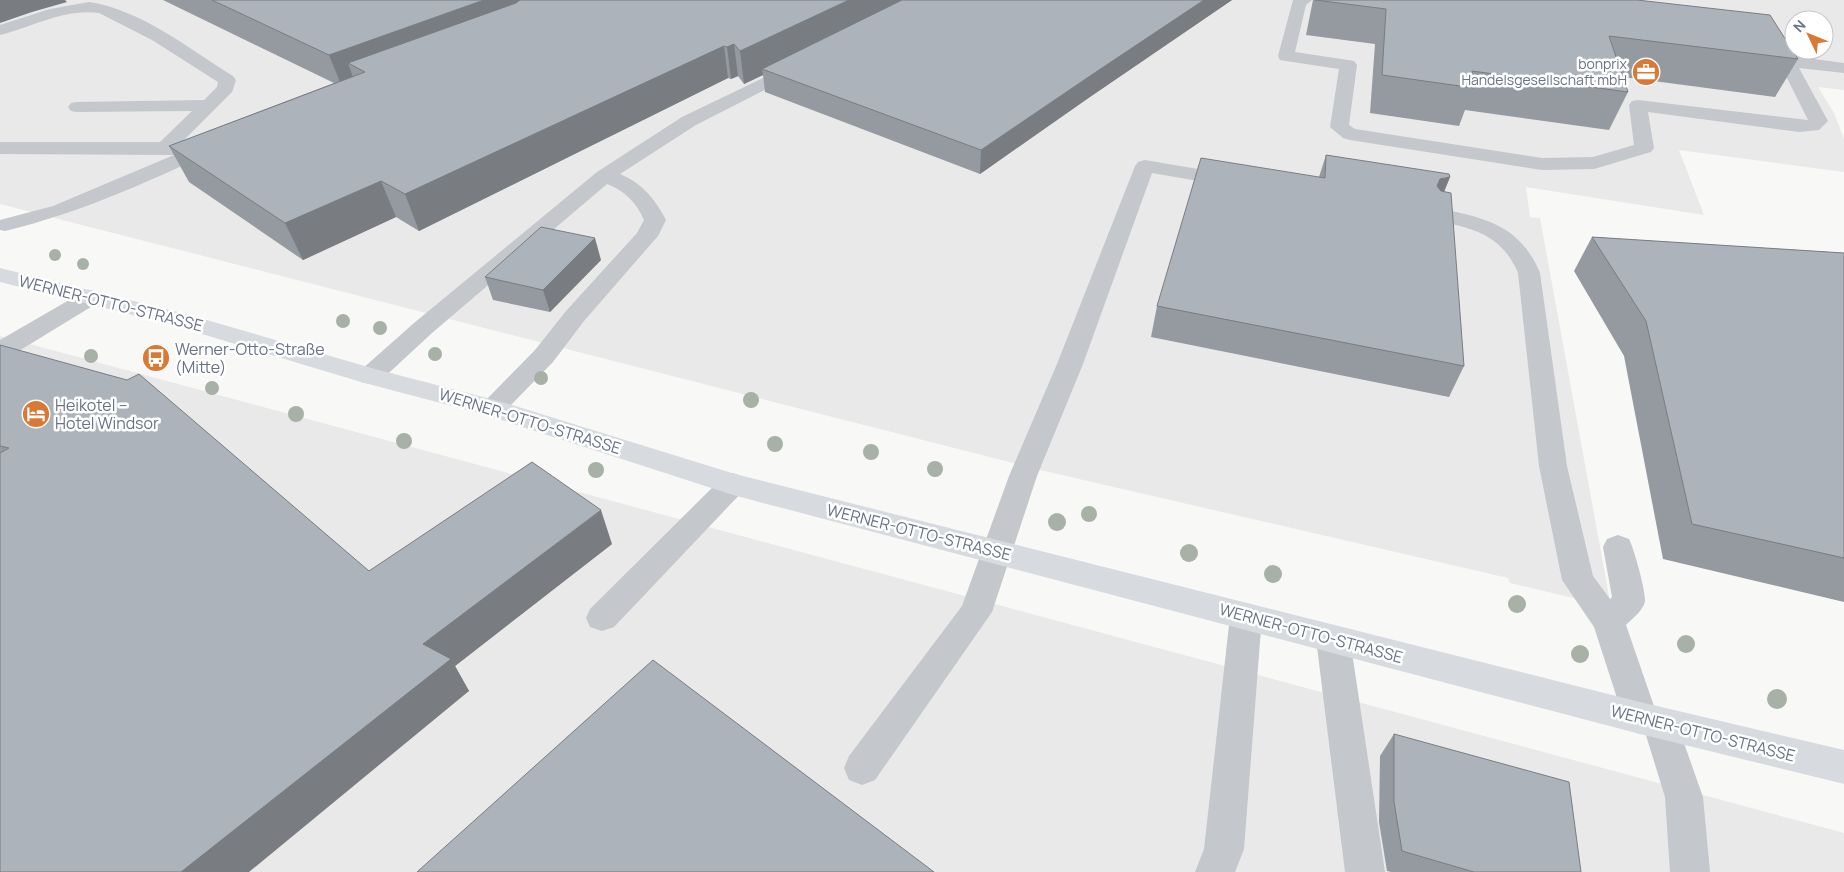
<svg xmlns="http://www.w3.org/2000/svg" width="1844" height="872" font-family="Manrope,sans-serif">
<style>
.built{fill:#e9e9e9;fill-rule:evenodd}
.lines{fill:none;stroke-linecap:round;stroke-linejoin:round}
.lane{fill:#c4c7cb;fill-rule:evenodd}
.secondary{fill:#d7dadf;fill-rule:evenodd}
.tree{fill:#a7b1a6}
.wall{fill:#959aa0}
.shaded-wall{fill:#797d82}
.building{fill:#adb3ba;stroke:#797d82}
.labels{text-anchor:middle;stroke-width:5;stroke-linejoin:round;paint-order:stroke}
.far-poi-label{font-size:14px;fill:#697385;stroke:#fff;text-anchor:end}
.street-label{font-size:16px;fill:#697385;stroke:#fff}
.poi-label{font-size:16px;fill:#697385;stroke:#fff;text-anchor:start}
</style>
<rect width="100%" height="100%" fill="#f8f8f6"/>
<g class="built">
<path d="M 0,0 L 1844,0 L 1844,90 L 1818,87 L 1834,113 L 1844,139 L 1844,172 L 1679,150 L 1704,215 L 1526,187 L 1530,217 L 1540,218 L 1611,607 L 1510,583 L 1508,578 L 1040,470 L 0,204 ZM 1794,20 L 1824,20 L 1824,50 L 1794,50 Z"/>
<path d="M 0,336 L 1844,833 L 1844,872 L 0,872 Z"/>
</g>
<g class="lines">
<g class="lane">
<path d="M 1293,0 L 1312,0 L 1306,5 L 1295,52 L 1348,60 L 1354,61 L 1357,65 L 1349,125 L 1355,129 L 1542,158 L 1593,157 L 1634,145 L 1629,105 L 1632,101 L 1638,100 L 1808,120 L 1780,64 L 1758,53 L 1756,49 L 1758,45 L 1770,45 L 1791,56 L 1844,63 L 1844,73 L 1799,68 L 1828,121 L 1819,130 L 1799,132 L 1648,112 L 1654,148 L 1651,152 L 1594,169 L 1542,170 L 1350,140 L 1343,138 L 1330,127 L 1339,69 L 1286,61 L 1280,60 L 1278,56 Z"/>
<path d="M 89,2 C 142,10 189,49 233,76 L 236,80 L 232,92 L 180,144 L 193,146 L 210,140 L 217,142 L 220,146 L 217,150 C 147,182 80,213 5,231 L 0,230 L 0,220 L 53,206 L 174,155 L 0,154 L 0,142 L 160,142 L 192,111 L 77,112 L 71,111 L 68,107 L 71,103 L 77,102 L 204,100 L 217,87 L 218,82 L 152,40 L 99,13 C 65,8 32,27 0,35 L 0,25 L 50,9 Z"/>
<path d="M 796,62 L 802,63 L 805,67 L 802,71 L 696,125 L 620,174 C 642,183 655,199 666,220 L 658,236 L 584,321 L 553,362 L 502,414 L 493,417 L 484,414 L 480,408 L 484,402 L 535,350 L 566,311 L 637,233 L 644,220 C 636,202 625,191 607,184 L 432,333 L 379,382 L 370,384 L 361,382 L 357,376 L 361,370 L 414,323 L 597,172 L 682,117 Z"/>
<path d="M 1145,160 L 1233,175 L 1240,177 L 1243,181 L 1240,185 L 1233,187 L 1152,173 L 1083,364 L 1037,476 L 992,612 L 875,780 L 862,785 L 849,780 L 844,768 L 849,756 L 962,606 L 1009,476 L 1057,364 L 1135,166 L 1138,162 Z"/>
<path d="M 1438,208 C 1485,218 1520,225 1540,273 L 1567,466 L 1593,576 L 1610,599 L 1612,597 L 1603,547 L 1607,539 L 1618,535 L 1629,539 C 1634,549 1645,588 1645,600 C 1645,609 1632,619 1626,625 L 1655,709 L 1660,707 L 1673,712 L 1703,797 L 1710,872 L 1670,872 L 1665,797 L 1645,732 L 1640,734 L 1627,729 L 1594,627 L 1562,580 L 1539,466 L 1518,273 C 1501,232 1469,228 1430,219 L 1427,214 L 1430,209 Z"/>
<path d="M 91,290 L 99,292 L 103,297 L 99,302 L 9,357 L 0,359 L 0,340 L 83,292 Z"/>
<path d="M 733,473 L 743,477 L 747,484 L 743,491 L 614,627 L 602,631 L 590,627 L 586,618 L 590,609 L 723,477 Z"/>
<path d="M 1246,603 L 1258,607 L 1262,616 L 1244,849 L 1235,872 L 1195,872 L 1204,849 L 1230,616 L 1234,607 Z"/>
<path d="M 1333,625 L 1345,629 L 1350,639 L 1385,872 L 1345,872 L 1316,639 L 1321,629 Z"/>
</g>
<path class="secondary" d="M 0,268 L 186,314 L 375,369 L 502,402 L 735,474 L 1640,702 L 1844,750 L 1844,784 L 1640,734 L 733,495 L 486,415 L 361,382 L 169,324 L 0,282 Z"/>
</g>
<g class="tree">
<circle cx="55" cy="255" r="6"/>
<circle cx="83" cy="264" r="6"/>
<circle cx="343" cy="321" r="7"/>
<circle cx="380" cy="328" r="7"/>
<circle cx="435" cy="354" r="7"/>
<circle cx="91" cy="356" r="7"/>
<circle cx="541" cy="378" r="7"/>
<circle cx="212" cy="388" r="7"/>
<circle cx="751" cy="400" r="8"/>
<circle cx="296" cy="414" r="8"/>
<circle cx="404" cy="441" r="8"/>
<circle cx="775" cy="444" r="8"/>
<circle cx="871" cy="452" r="8"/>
<circle cx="935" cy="469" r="8"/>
<circle cx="596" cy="470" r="8"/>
<circle cx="1089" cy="514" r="8"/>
<circle cx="1057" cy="522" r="9"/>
<circle cx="1189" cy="553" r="9"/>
<circle cx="1273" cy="574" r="9"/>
<circle cx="1517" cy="604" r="9"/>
<circle cx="1686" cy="644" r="9"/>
<circle cx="1580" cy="654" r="9"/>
<circle cx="1777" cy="699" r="10"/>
</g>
<g class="wall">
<path d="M 163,0 L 1232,0 L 1087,99 L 980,174 L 765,92 L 763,75 L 744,84 L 738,76 L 731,79 L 728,78 L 419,231 L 396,217 L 303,260 L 189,182 L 169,146 L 334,83 Z"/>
<path d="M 1313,0 L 1637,0 L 1798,59 L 1775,97 L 1623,77 L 1628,92 L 1609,130 L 1465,110 L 1459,126 L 1370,113 L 1375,44 L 1306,35 Z"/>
<path d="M 1326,155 L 1450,177 L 1444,192 L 1464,366 L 1449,397 L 1151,337 L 1157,306 L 1319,177 Z"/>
<path d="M 1592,237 L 1844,253 L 1844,602 L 1663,559 L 1624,356 L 1574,271 Z"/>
<path d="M 601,260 L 550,312 L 493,300 L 485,277 Z"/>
<path d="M 0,345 L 369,571 L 612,544 L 455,666 L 469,691 L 0,872 Z"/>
<path d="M 1394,734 L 1581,872 L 1391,872 L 1387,871 L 1379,822 L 1380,756 Z"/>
</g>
<g class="shaded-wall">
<path d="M 0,0 L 65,0 L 67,2 L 32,12 L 0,23 Z"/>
<path d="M 484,0 L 537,0 L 365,72 L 348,63 L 355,83 L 342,87 L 329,55 Z"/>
<path d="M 849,0 L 913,0 L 762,69 L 763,75 L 744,84 L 740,51 Z"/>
<path d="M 1204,0 L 1232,0 L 1087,99 L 980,174 L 981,150 L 1090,76 Z"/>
<path d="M 734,44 L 738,76 L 731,79 L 727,47 Z"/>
<path d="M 724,46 L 728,78 L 419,231 L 405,194 Z"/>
<path d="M 1450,177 L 1438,206 L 1428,208 L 1440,179 Z"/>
<path d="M 381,181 L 396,217 L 303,260 L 285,223 Z"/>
<path d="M 595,238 L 601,260 L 550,312 L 543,290 Z"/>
<path d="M 601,510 L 612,544 L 455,666 L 469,691 L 249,872 L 181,872 L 423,644 Z"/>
</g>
<g class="building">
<path d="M 212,0 L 484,0 L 329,55 Z"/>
<path d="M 520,0 L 849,0 L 740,51 L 734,44 L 727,47 L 724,46 L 405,194 L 381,181 L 285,223 L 169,146 L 365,72 L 348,63 L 516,3 Z"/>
<path d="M 902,0 L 1204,0 L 1090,76 L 981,150 L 762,69 Z"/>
<path d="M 1315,0 L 1637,0 L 1770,15 L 1798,59 L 1609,36 L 1628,92 L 1472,71 L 1474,88 L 1382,75 L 1386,9 Z"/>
<path d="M 1326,155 L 1449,174 L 1450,177 L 1440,179 L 1437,186 L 1441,191 L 1451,193 L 1464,366 L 1157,306 L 1201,158 L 1325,178 Z"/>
<path d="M 541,227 L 595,238 L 543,290 L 485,277 Z"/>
<path d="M 1592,237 L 1844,253 L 1844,558 L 1692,524 L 1646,321 Z"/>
<path d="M 0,345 L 127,380 L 139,374 L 369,571 L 532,462 L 601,510 L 423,644 L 451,659 L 181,872 L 0,872 L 0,453 L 9,448 L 0,446 Z"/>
<path d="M 653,660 L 934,872 L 417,872 Z"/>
<path d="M 1394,734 L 1569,782 L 1581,872 L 1474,872 L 1402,851 L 1394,802 Z"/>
</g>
<defs>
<symbol id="office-disc" viewBox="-11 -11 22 22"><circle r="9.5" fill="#d87a36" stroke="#fff"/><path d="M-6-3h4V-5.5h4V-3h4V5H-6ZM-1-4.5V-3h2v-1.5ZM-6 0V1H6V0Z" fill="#fff"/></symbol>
<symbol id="bus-disc" viewBox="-11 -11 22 22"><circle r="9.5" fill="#d87a36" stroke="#fff"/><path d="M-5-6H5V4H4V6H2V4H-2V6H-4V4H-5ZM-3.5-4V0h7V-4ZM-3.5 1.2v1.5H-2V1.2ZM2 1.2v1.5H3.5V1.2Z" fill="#fff"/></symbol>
<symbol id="hotel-disc" viewBox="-11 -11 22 22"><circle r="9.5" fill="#d87a36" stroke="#fff"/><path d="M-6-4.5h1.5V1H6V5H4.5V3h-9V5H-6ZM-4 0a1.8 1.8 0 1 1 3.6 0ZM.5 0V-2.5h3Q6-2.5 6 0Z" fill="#fff"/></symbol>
</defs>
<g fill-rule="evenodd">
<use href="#office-disc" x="1630" y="56" width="32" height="32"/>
<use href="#bus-disc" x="140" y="342" width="32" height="32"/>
<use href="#hotel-disc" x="20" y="398" width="32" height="32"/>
</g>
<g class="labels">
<g class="far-poi-label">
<text x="1627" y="69">bonprix<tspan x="1627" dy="16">Handelsgesellschaft mbH</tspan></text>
</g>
<g class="street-label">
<text transform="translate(111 303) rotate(14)" y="6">WERNER-OTTO-STRASSE</text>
<text transform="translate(530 421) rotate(17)" y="6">WERNER-OTTO-STRASSE</text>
<text transform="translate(919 532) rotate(14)" y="6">WERNER-OTTO-STRASSE</text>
<text transform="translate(1311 633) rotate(15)" y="6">WERNER-OTTO-STRASSE</text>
<text transform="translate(1703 733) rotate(14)" y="6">WERNER-OTTO-STRASSE</text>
</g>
<g class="poi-label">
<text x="175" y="355">Werner-Otto-Straße<tspan x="175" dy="18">(Mitte)</tspan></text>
<text x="55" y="411">Heikotel –<tspan x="55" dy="18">Hotel Windsor</tspan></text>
</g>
</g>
<g transform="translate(1809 35) rotate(313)"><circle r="24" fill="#ffffff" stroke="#c3c7ce"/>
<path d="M0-4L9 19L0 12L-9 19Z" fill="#d87a36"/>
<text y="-8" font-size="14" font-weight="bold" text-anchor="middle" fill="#697385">N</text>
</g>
</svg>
